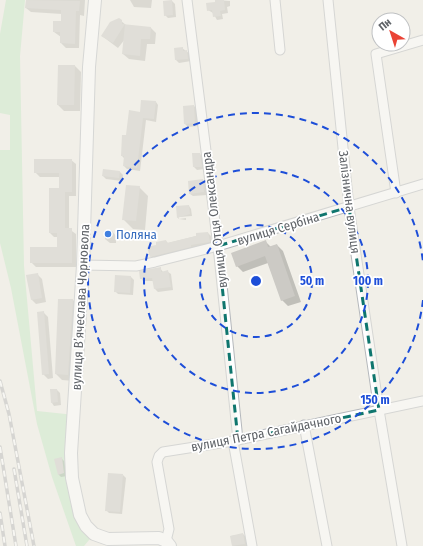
<svg xmlns="http://www.w3.org/2000/svg" width="423" height="546" font-family="'Fira Sans Condensed',sans-serif">
<style>
.green{fill:#c5e8c5}
.shadow{fill:#0003}
.building{fill:#cccac5}
.lines{fill:none;stroke-linecap:round;stroke-linejoin:round}
.street-casing{stroke:#b5b8bc;stroke-width:11}
.secondary-casing{stroke:#b6babf;stroke-width:14}
.street{stroke:#fff;stroke-width:9}
.secondary{stroke:#fff;stroke-width:12}
.rail-casing{stroke:#b6b7b8;stroke-width:3.5}
.rail{stroke:#fff;stroke-width:2;stroke-dasharray:6;stroke-linecap:butt}
.marked{fill:none;stroke:#0f766e;stroke-width:3;stroke-dasharray:8 5;stroke-linejoin:round}
.ring{fill:none;stroke:#1d4ed8;stroke-width:2;stroke-dasharray:7 5}
.shop-dot{fill:#3f7fe0;stroke:#fff;stroke-width:1.5}
.labels{text-anchor:middle;stroke-width:3.5;stroke-linejoin:round;paint-order:stroke}
.street-label{font-size:13px;fill:#5f6368;stroke:#fff}
.shop-label{font-size:13px;fill:#366cbe;stroke:#fff;text-anchor:start}
.centre{fill:#1d4ed8;stroke:#fff;stroke-width:2}
.ring-label{font-size:12px;text-anchor:middle;font-weight:bold;fill:#1d4ed8;stroke:#fff;stroke-width:3.5;stroke-linejoin:round;paint-order:stroke}
</style>
<rect width="100%" height="100%" fill="#f1efe8"/>
<path class="green" d="M 6,0 L 25,0 L 20,56 L 24,266 L 37,411 L 75,415 L 74,493 L 94,534 L 84,546 L 76,546 L 52,477 L 37,424 L 11,288 L 0,243 L 0,150 L 10,150 L 10,115 L 0,113 L 0,34 Z"/>
<g class="shadow">
<path d="M 27,0 L 85,0 L 84,16 L 80,15 L 79,48 L 66,48 L 61,43 L 61,37 L 54,32 L 62,22 L 62,14 L 31,12 L 26,8 Z"/>
<path d="M 130,0 L 152,0 L 151,8 L 134,7 Z"/>
<path d="M 216,0 L 230,1 L 230,6 L 227,7 L 228,13 L 222,14 L 223,19 L 217,20 L 213,13 L 208,10 L 217,3 Z"/>
<path d="M 172,1 L 175,4 L 176,17 L 168,18 L 165,15 Z"/>
<path d="M 121,21 L 126,25 L 151,28 L 156,33 L 155,44 L 147,44 L 145,61 L 129,59 L 123,54 L 125,39 L 118,48 L 102,36 Z"/>
<path d="M 182,48 L 190,54 L 191,61 L 179,63 L 176,60 Z"/>
<path d="M 59,66 L 75,66 L 81,72 L 80,111 L 64,111 L 58,105 Z"/>
<path d="M 156,102 L 158,105 L 156,122 L 146,120 L 140,171 L 127,169 L 124,166 L 125,159 L 122,156 L 127,136 L 141,113 Z"/>
<path d="M 194,106 L 197,109 L 198,126 L 188,127 L 185,124 Z"/>
<path d="M 200,154 L 203,157 L 204,169 L 197,170 L 194,167 Z"/>
<path d="M 71,160 L 76,164 L 76,196 L 69,196 L 69,229 L 76,234 L 76,267 L 36,267 L 31,262 L 58,248 L 58,237 L 54,237 L 50,233 L 60,189 L 60,177 L 40,177 L 35,172 Z"/>
<path d="M 120,172 L 123,175 L 122,181 L 106,179 L 103,176 Z"/>
<path d="M 203,180 L 206,183 L 207,195 L 193,196 L 190,194 Z"/>
<path d="M 139,187 L 148,196 L 145,230 L 133,229 L 124,220 Z"/>
<path d="M 189,206 L 191,209 L 192,216 L 179,217 L 179,219 L 178,218 Z"/>
<path d="M 186,218 L 186,220 L 179,219 Z"/>
<path d="M 105,231 L 112,231 L 116,236 L 116,243 L 110,243 L 105,239 Z"/>
<path d="M 208,233 L 211,236 L 212,245 L 153,259 L 151,256 L 158,246 L 166,241 L 168,243 Z"/>
<path d="M 265,241 L 271,247 L 277,245 L 283,251 L 301,302 L 288,306 L 282,300 L 268,263 L 243,272 L 237,266 Z"/>
<path d="M 160,268 L 163,272 L 168,272 L 171,274 L 173,290 L 158,292 L 155,289 L 154,281 L 143,281 L 141,278 Z"/>
<path d="M 37,274 L 42,279 L 46,302 L 36,304 L 32,300 Z"/>
<path d="M 116,276 L 131,277 L 134,280 L 133,295 L 118,294 L 115,291 Z"/>
<path d="M 59,300 L 73,300 L 79,306 L 74,381 L 62,380 L 56,374 Z"/>
<path d="M 43,312 L 48,317 L 53,378 L 48,379 L 43,374 Z"/>
<path d="M 57,390 L 60,393 L 61,405 L 54,406 L 52,403 Z"/>
<path d="M 61,458 L 64,461 L 67,476 L 61,477 L 58,474 Z"/>
<path d="M 123,475 L 126,478 L 122,514 L 109,513 L 106,510 Z"/>
<path d="M 243,534 L 246,537 L 247,546 L 233,546 L 231,536 Z"/>
</g>
<g class="building">
<path d="M 26,0 L 80,1 L 79,11 L 76,11 L 75,44 L 60,43 L 60,32 L 53,32 L 53,21 L 61,21 L 61,10 L 25,8 Z"/>
<path d="M 172,0 L 173,15 L 164,16 L 163,1 Z"/>
<path d="M 215,0 L 224,0 L 225,10 L 220,11 L 221,16 L 213,17 L 212,10 L 207,11 L 206,3 L 215,2 Z"/>
<path d="M 119,18 L 122,20 L 122,24 L 151,27 L 150,39 L 141,39 L 140,56 L 122,54 L 125,24 L 113,43 L 101,36 L 110,22 Z"/>
<path d="M 183,47 L 183,51 L 187,50 L 188,59 L 175,60 L 174,48 Z"/>
<path d="M 58,65 L 75,65 L 74,105 L 57,105 Z"/>
<path d="M 141,100 L 156,101 L 154,119 L 143,118 L 137,168 L 123,166 L 124,156 L 121,156 L 122,135 L 126,135 L 129,110 L 140,112 Z"/>
<path d="M 194,105 L 195,123 L 184,124 L 183,106 Z"/>
<path d="M 192,153 L 200,153 L 202,167 L 193,167 Z"/>
<path d="M 34,159 L 72,159 L 72,192 L 65,192 L 65,228 L 72,228 L 72,263 L 30,263 L 30,247 L 57,247 L 57,233 L 49,233 L 49,188 L 59,188 L 59,173 L 34,173 Z"/>
<path d="M 103,169 L 120,171 L 119,178 L 102,176 Z"/>
<path d="M 203,179 L 204,192 L 189,194 L 188,181 Z"/>
<path d="M 126,185 L 140,186 L 136,221 L 122,220 Z"/>
<path d="M 189,205 L 190,214 L 177,218 L 176,206 Z"/>
<path d="M 208,232 L 210,242 L 191,245 L 191,247 L 150,257 L 147,247 L 156,245 L 156,242 L 166,240 L 167,243 L 196,236 L 196,233 Z"/>
<path d="M 266,240 L 268,247 L 277,244 L 295,296 L 281,301 L 265,256 L 236,267 L 231,253 Z"/>
<path d="M 161,267 L 161,272 L 168,270 L 171,287 L 154,289 L 152,278 L 140,279 L 139,271 Z"/>
<path d="M 38,273 L 42,298 L 31,300 L 26,275 Z"/>
<path d="M 115,275 L 131,276 L 130,293 L 114,292 Z"/>
<path d="M 58,299 L 73,299 L 68,375 L 55,374 Z"/>
<path d="M 44,311 L 49,374 L 42,375 L 37,312 Z"/>
<path d="M 50,389 L 57,389 L 58,402 L 51,403 Z"/>
<path d="M 62,457 L 64,473 L 58,475 L 54,459 Z"/>
<path d="M 108,473 L 123,474 L 120,512 L 105,511 Z"/>
<path d="M 243,533 L 245,544 L 232,546 L 230,536 Z"/>
</g>
<g class="lines">
<defs>
<g id="street">
<path d="M 187,0 L 218,246 L 238,440"/>
<path d="M 275,0 L 280,50"/>
<path d="M 328,0 L 349,207 L 379,410 L 402,546"/>
<path d="M 396,193 L 376,54 L 423,40"/>
<path d="M 83,265 L 136,266 L 155,262 L 218,246 L 423,184"/>
<path d="M 304,425 L 327,546"/>
<path d="M 233,441 L 252,546"/>
<path d="M 166,541 L 169,529 L 157,462 L 159,456 L 163,452 L 233,441 L 423,401"/>
</g>
<path id="secondary" d="M 95,0 L 89,67 L 83,265 L 71,453 L 72,478 L 80,515 L 86,526 L 94,534 L 108,539 L 159,538 L 166,541 L 170,546"/>
</defs>
<use href="#street" class="street-casing"/>
<use href="#secondary" class="secondary-casing"/>
<use href="#street" class="street"/>
<use href="#secondary" class="secondary"/>
<defs>
<g id="rail">
<path d="M 0,381 L 9,414 L 34,546"/>
<path d="M 0,447 L 16,546"/>
<path d="M 14,469 L 27,546"/>
<path d="M 0,513 L 5,546"/>
</g>
</defs>
<use href="#rail" class="rail-casing"/>
<use href="#rail" class="rail"/>
</g>
<path d="M0 0H423V546H0ZM 349,207 L 379,410 L 238,440 L 218,246 Z" fill="#f1efe8" fill-opacity=".55" fill-rule="evenodd"/>
<path class="marked" d="M 349,207 L 379,410 L 238,440 L 218,246 Z"/>
<g class="ring">
<circle cx="256" cy="281" r="56"/>
<circle cx="256" cy="281" r="112"/>
<path d="M423 300A168 168 0 1 1 423 262"/>
</g>
<circle class="shop-dot" cx="108" cy="234" r="4"/>
<g class="labels">
<g class="street-label">
<text transform="translate(350 202) rotate(83)" y="5">Залізнична вулиця</text>
<text transform="translate(214 220) rotate(-97)" y="5">вулиця Отця Олександра</text>
<text transform="translate(278 228) rotate(-17)" y="5">вулиця Сербіна</text>
<text transform="translate(80 307) rotate(-87)" y="5">вулиця Вʼячеслава Чорновола</text>
<text transform="translate(266 432) rotate(-11)" y="5">вулиця Петра Сагайдачного</text>
</g>
<g class="shop-label">
<text x="116" y="239">Поляна</text>
</g>
</g>
<circle cx="256" cy="281" r="6" class="centre"/>
<g class="ring-label">
<text x="312" y="285">50 m</text>
<text x="368" y="285">100 m</text>
<text x="375" y="404">150 m</text>
</g>
<g transform="translate(391 32) rotate(321)"><circle r="19" fill="#ffffff" stroke="#bfc1c3"/>
<path d="M0-3L7 15L0 10L-7 15Z" fill="#ea4335"/>
<text y="-6" font-size="11" font-weight="bold" text-anchor="middle" fill="#5f6368">Пн</text>
</g>
</svg>
